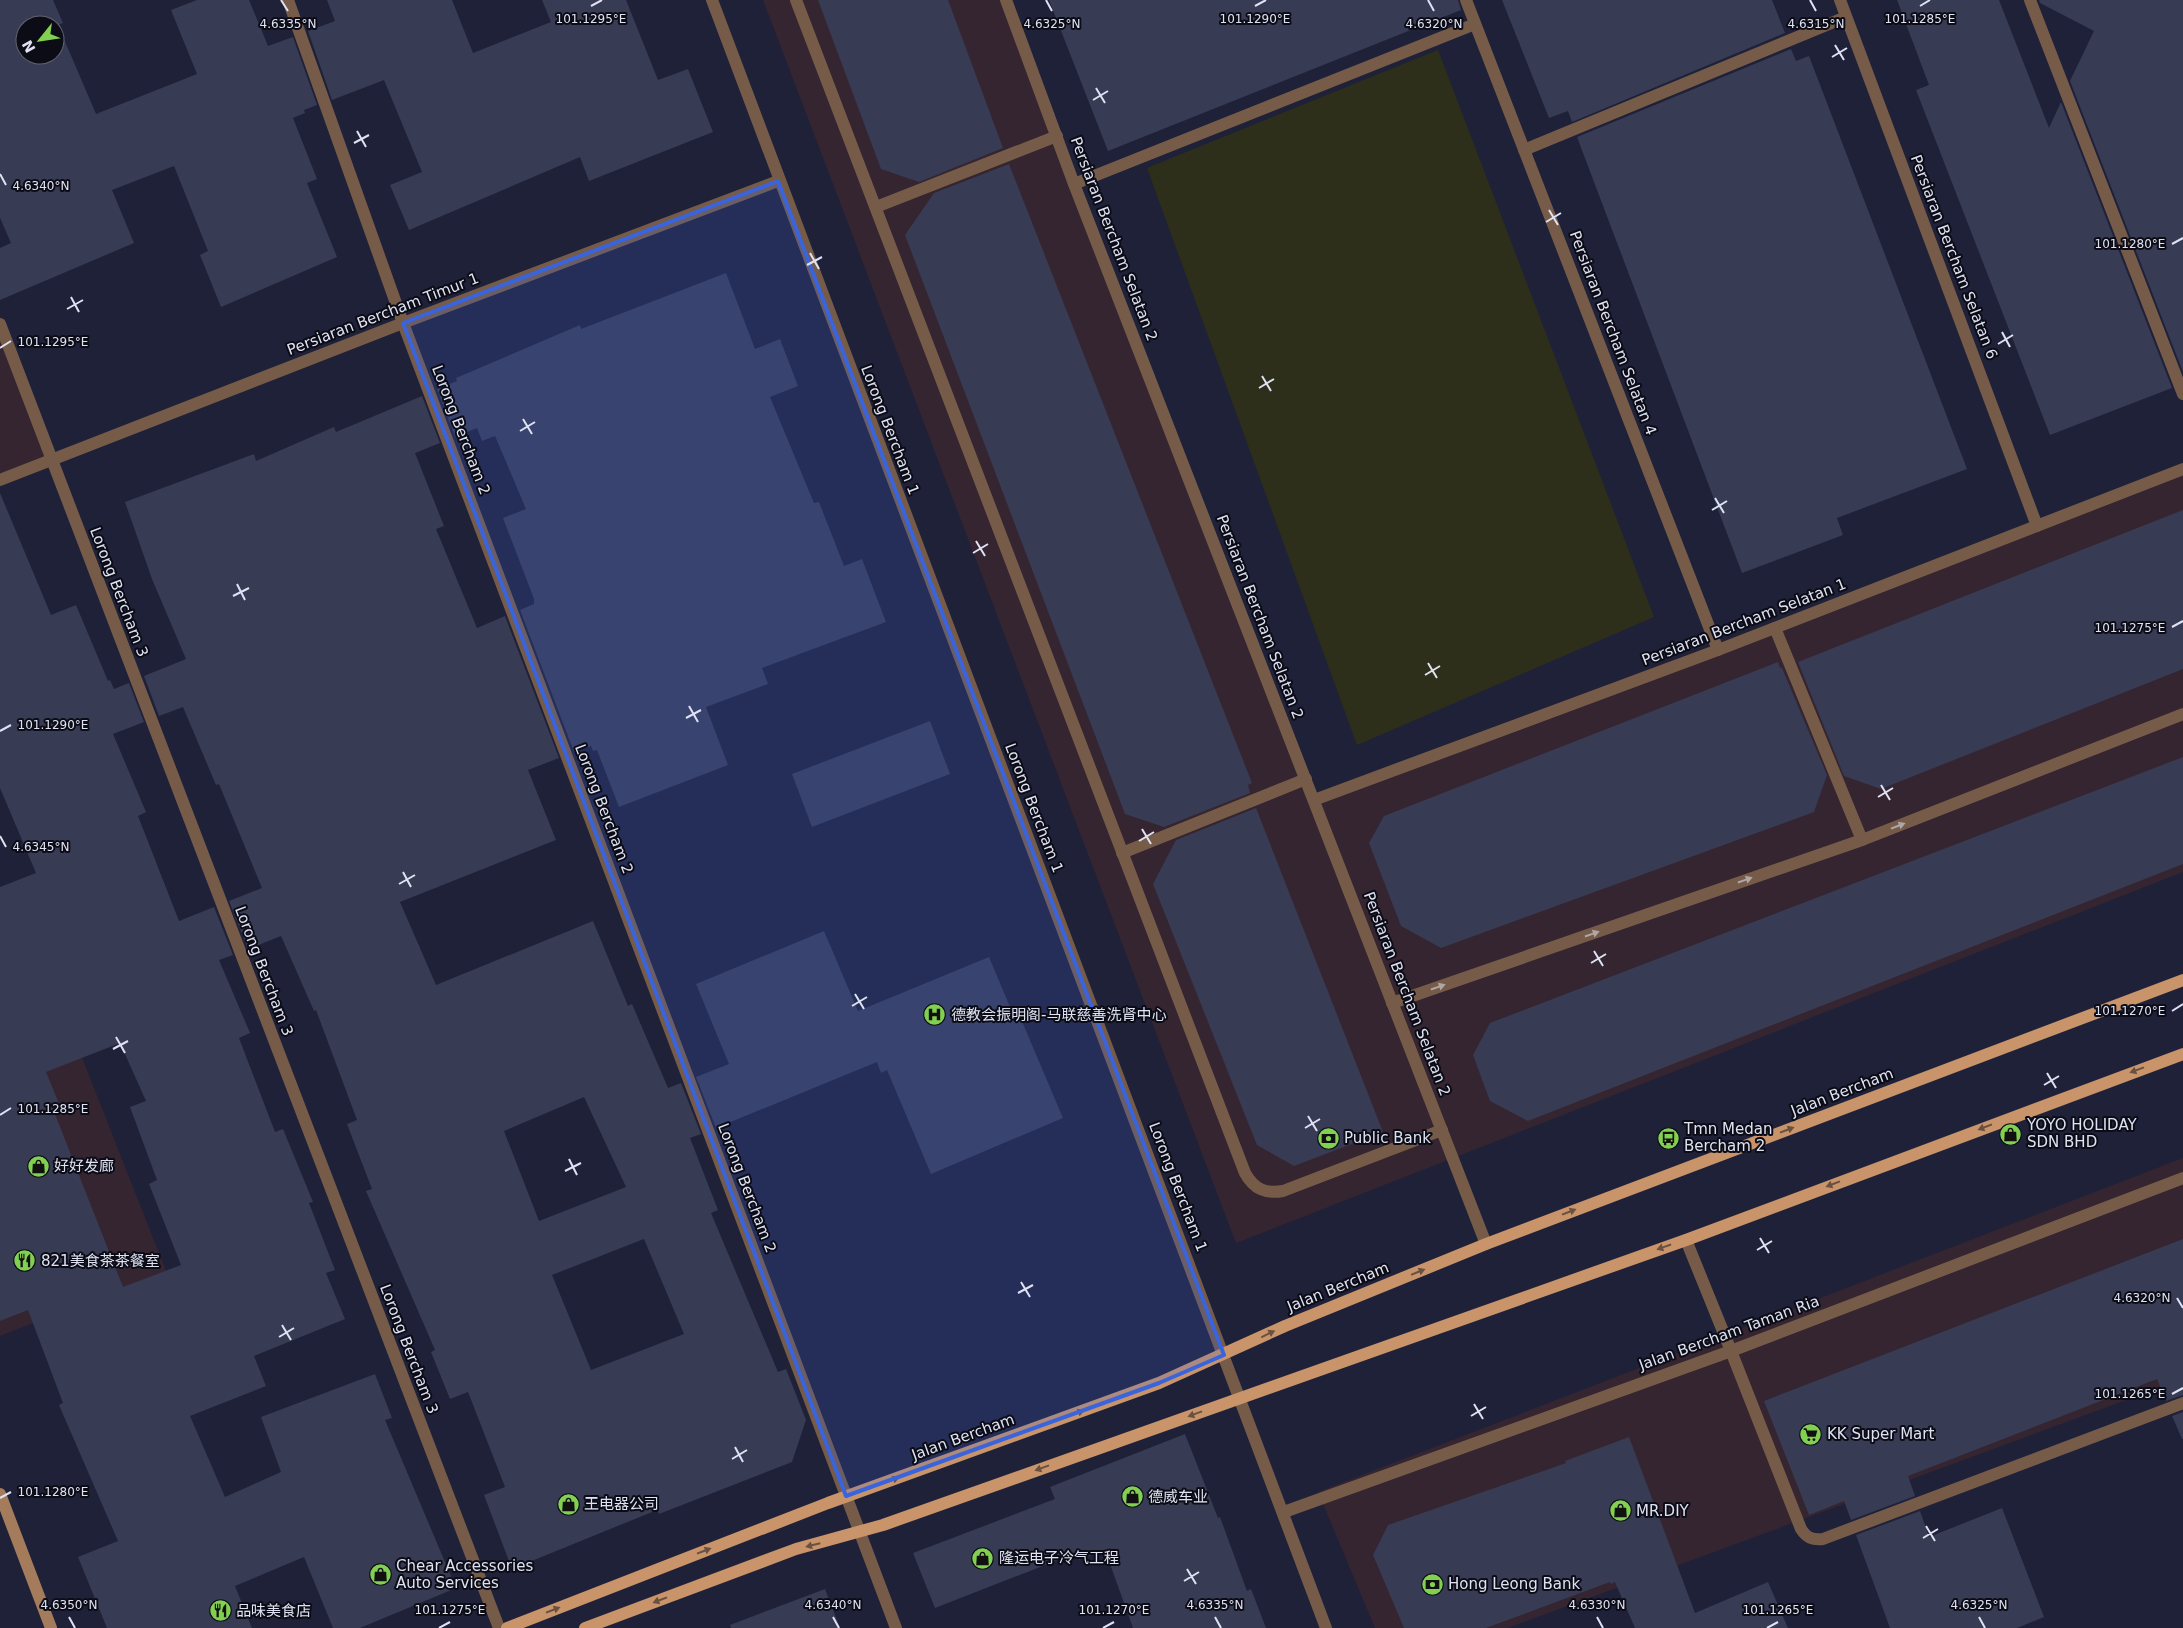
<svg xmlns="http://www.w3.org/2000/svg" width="2183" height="1628" font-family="'DejaVu Sans','Noto Sans SC',sans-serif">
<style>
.commercial{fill:#352530}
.green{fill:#2e2f1a}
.building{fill:#383b54;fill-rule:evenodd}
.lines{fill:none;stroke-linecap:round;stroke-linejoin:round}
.lane{stroke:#765c48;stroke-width:12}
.street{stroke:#765c48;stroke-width:12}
.secondary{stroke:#a57c5b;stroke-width:12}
.primary{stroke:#c9946a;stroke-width:12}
.oneway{fill:#b0a6a6}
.oneway2{fill:#6a5040}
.marked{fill:#3a64dc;fill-opacity:0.2;stroke:#3a64dc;stroke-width:4;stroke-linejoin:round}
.ticks{fill:none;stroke:#dfe2f2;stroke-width:2}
.labels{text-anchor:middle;stroke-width:4;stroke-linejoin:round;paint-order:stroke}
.street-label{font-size:15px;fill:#dfe2f2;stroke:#0b0c16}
.poi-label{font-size:15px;fill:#dfe2f2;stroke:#0b0c16;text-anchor:start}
.ticks-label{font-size:12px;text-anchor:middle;fill:#dfe2f2;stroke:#0b0c16;stroke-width:4;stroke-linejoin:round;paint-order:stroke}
</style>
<rect width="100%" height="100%" fill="#1f2139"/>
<g class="commercial">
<path d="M 763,0 L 1009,0 L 1316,794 L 2183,469 L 2183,872 L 1236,1243 Z"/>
<path d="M 0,324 L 51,459 L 0,478 Z"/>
<path d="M 81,1055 L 166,1271 L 0,1336 L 0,1087 Z"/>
<path d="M 2183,1158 L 2183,1379 L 1508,1628 L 1375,1628 L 1318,1492 Z"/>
</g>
<path class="green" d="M 1438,50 L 1654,617 L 1357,745 L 1147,168 Z"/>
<g class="building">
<path d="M 0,0 L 53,0 L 63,23 L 58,25 L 96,114 L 197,74 L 171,10 L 197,0 L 249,0 L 268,46 L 293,37 L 317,105 L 304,110 L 305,113 L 293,118 L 317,179 L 307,183 L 337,257 L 221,307 L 200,255 L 208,251 L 174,166 L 112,190 L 134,243 L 0,300 L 0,248 L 11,243 L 0,218 ZM 25,25 L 55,25 L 55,55 L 25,55 Z"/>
<path d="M 327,0 L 452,0 L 473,53 L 551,22 L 542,0 L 626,0 L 658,80 L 688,69 L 713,132 L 589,181 L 580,157 L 409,230 L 390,185 L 422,172 L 384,80 L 332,100 L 308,31 L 335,21 Z"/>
<path d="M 818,0 L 948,0 L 1003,148 L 919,182 L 881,169 Z"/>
<path d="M 1049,0 L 1458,0 L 1461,10 L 1108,151 Z"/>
<path d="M 1502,0 L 1772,0 L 1785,33 L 1572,122 L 1568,111 L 1549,118 Z"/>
<path d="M 1897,0 L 1999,0 L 2049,128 L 2061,102 L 2172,388 L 2050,435 L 1916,90 L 1929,85 Z"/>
<path d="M 2039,0 L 2183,0 L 2183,372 L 2070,81 L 2094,31 L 2040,3 Z"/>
<path d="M 1791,49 L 1796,61 L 1809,56 L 1967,469 L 1837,518 L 1843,535 L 1742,573 L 1577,137 Z"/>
<path d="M 1009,164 L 1252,783 L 1248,785 L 1250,793 L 1164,827 L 1125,814 L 905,235 L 934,193 Z"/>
<path d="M 726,273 L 755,349 L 780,339 L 798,386 L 770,397 L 814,503 L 819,502 L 844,566 L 862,559 L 886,622 L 762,668 L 768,684 L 706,707 L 728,765 L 619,807 L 597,750 L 593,751 L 591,746 L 574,752 L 520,610 L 534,604 L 534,599 L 503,518 L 526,509 L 495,436 L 482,441 L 477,428 L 455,437 L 437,389 L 457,381 L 456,378 L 580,325 L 581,329 Z"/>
<path d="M 422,396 L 440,443 L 415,453 L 444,526 L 436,529 L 477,628 L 505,616 L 559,758 L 528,770 L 556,840 L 400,902 L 436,985 L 593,921 L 628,1006 L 632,1004 L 668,1088 L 681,1083 L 701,1134 L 690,1138 L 718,1210 L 711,1213 L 778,1372 L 786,1369 L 806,1420 L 792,1462 L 659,1514 L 657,1510 L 512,1569 L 484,1495 L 505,1487 L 468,1392 L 450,1399 L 431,1352 L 435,1350 L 366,1191 L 372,1189 L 347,1124 L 357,1120 L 316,1010 L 314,1011 L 281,936 L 248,949 L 229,901 L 262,888 L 219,784 L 216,785 L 183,707 L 159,716 L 144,676 L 186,659 L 152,579 L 125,502 L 254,454 L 256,461 L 334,427 L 336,432 ZM 584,1097 L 626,1187 L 539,1221 L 504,1131 ZM 644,1239 L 684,1334 L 591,1370 L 552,1275 Z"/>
<path d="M 0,493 L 51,615 L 76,605 L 108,681 L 110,680 L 114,689 L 129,683 L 144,722 L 113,734 L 146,812 L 138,816 L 179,921 L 214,907 L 233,955 L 219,960 L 250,1033 L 239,1038 L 275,1132 L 283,1129 L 313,1202 L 309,1203 L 335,1270 L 326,1273 L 345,1319 L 254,1356 L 266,1386 L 190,1416 L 225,1497 L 281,1472 L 261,1417 L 375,1374 L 392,1418 L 385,1420 L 456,1588 L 360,1628 L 333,1628 L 304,1557 L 235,1586 L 252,1628 L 107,1628 L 78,1557 L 118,1541 L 59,1405 L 63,1403 L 28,1310 L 0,1321 L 0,887 L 36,873 L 0,788 ZM 120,1043 L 146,1101 L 130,1107 L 157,1180 L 149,1184 L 181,1265 L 123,1287 L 53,1109 L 60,1106 L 46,1072 Z"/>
<path d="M 2183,510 L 2183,669 L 1881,789 L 1844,776 L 1798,662 Z"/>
<path d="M 1778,662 L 1780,668 L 1782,668 L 1827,775 L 1814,812 L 1441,948 L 1401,926 L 1369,843 L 1384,816 Z"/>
<path d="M 930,721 L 950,774 L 812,827 L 792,774 Z"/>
<path d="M 2183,757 L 2183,864 L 1528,1121 L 1490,1101 L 1473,1055 L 1490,1023 Z"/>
<path d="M 1256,808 L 1383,1132 L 1294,1166 L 1257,1145 L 1153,884 L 1176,840 Z"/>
<path d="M 824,931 L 858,1011 L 989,957 L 1016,1021 L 1021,1019 L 1063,1118 L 931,1174 L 887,1070 L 881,1073 L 877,1062 L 716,1128 L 696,1077 L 729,1064 L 696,984 Z"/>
<path d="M 2183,1239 L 2183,1395 L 2166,1401 L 2157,1379 L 1908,1476 L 1915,1496 L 1851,1520 L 1844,1501 L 1809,1515 L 1764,1401 Z"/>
<path d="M 2183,1412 L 2183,1439 L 2182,1439 L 2172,1416 Z"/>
<path d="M 1185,1434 L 1218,1518 L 1220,1517 L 1247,1591 L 1251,1589 L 1266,1628 L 1133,1628 L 1105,1550 L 1079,1560 L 1076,1553 L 935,1608 L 913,1553 L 1055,1499 L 1050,1487 Z"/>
<path d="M 1629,1437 L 1695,1613 L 1768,1582 L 1788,1628 L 1635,1628 L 1615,1582 L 1611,1584 L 1610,1582 L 1486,1628 L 1404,1628 L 1373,1555 L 1388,1525 L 1566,1463 L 1565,1461 Z"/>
<path d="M 2002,1508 L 2044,1617 L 2017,1628 L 1890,1628 L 1856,1535 L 1920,1511 L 1929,1537 Z"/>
<path d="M 825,1589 L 840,1628 L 731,1628 L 730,1625 Z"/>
</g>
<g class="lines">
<g class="lane">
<path d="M 796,0 L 1245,1173 C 1254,1189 1265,1194 1283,1191 L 1442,1130"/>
<path d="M 2030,0 L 2183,394"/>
<path d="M 1524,150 L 1846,17"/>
<path d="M 1074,184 L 1475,24"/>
<path d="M 876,207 L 1057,136"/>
<path d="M 1775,628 L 1862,840"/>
<path d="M 1122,853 L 1306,779"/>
<path d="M 1731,1351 L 1801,1529 C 1807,1538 1812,1540 1823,1539 L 2183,1403"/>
</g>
<g class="street">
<path d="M 288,0 L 403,323 L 896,1628"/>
<path d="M 712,0 L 1326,1628"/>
<path d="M 1006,0 L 1074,184 L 1486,1244"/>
<path d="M 1466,0 L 1718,650"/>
<path d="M 1840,0 L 2037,526"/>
<path d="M 0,324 L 499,1628"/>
<path d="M 0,480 L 403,323 L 778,181"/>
<path d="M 1314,800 L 1718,650 L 2183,469"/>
<path d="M 1392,1003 L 1862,840 L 2183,714"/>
<path d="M 1686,1240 L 1731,1351"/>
<path d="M 1284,1512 L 1731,1351 L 2183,1178"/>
</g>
<path class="secondary" d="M 0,1494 L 51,1628"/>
<g class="primary">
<path d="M 507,1628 L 828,1503 L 1159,1383 L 1285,1326 L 1486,1244 L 2183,980"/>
<path d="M 585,1628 L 796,1549 L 883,1525 L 1686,1240 L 2183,1054"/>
</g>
</g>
<defs><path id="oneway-solid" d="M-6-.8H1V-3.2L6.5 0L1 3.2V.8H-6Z" transform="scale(1.25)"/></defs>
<g class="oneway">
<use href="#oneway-solid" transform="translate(1898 826) rotate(-21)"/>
<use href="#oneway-solid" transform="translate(1745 880) rotate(-19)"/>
<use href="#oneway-solid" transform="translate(1592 934) rotate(-19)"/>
<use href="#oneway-solid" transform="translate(1438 987) rotate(-19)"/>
</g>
<g class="oneway2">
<use href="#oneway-solid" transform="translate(2137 1070) rotate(160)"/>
<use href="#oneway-solid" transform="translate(1985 1127) rotate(159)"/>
<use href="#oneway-solid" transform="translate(1787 1130) rotate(-21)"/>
<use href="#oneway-solid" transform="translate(1833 1184) rotate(159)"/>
<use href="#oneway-solid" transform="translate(1569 1212) rotate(-21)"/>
<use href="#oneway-solid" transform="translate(1664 1247) rotate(161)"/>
<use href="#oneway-solid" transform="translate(1418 1272) rotate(-22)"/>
<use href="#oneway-solid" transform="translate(1268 1334) rotate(-26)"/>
<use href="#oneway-solid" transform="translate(1077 1413) rotate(-20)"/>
<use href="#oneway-solid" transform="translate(1195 1414) rotate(160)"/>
<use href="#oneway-solid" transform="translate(1042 1468) rotate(160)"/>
<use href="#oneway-solid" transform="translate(892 1480) rotate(-20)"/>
<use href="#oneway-solid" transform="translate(813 1545) rotate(166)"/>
<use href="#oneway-solid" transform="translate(704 1551) rotate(-21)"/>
<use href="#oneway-solid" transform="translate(660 1600) rotate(159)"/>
<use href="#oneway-solid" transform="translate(553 1610) rotate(-21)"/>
</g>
<path class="marked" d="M 778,181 L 1224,1355 L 1159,1383 L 846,1496 L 403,323 Z"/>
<path class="ticks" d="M 281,0 L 288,11M 1046,0 L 1052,11M 1428,0 L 1434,11M 1810,0 L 1816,11M 591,6 L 602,0M 1255,6 L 1266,0M 1920,6 L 1930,0M 1835,45 L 1844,60M 1832,57 L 1847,48M 1096,88 L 1105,103M 1093,100 L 1108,91M 357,131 L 366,147M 354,143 L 369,135M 0,174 L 6,185M 1549,210 L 1558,225M 1546,222 L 1561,213M 2172,244 L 2183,238M 810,253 L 819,269M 807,265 L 822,257M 71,297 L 79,312M 67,309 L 83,300M 2002,332 L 2010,347M 1998,344 L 2013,335M 0,348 L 11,341M 1262,376 L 1271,391M 1259,388 L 1274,379M 523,419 L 532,434M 520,431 L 535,422M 1715,498 L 1724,513M 1712,510 L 1727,501M 976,541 L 985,556M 973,553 L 988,544M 237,584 L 245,600M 233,596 L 249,588M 2172,627 L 2183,621M 1428,663 L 1437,678M 1425,675 L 1440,666M 689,706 L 698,722M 686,718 L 701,710M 0,731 L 11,725M 1881,785 L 1890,800M 1878,797 L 1893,788M 1142,829 L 1151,844M 0,836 L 6,847M 1139,841 L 1154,832M 403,872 L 411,887M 399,884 L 415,875M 1594,951 L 1603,966M 1591,963 L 1606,954M 855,994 L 864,1009M 852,1006 L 867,997M 2172,1011 L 2183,1004M 116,1037 L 125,1053M 113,1049 L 128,1041M 2047,1073 L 2056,1088M 2044,1085 L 2059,1076M 0,1115 L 11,1108M 1308,1116 L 1317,1131M 1305,1128 L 1320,1119M 569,1159 L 577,1175M 565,1171 L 581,1163M 1760,1238 L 1769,1253M 1757,1250 L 1772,1241M 1021,1282 L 1030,1297M 1018,1293 L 1033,1285M 2177,1298 L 2183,1308M 282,1325 L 291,1340M 279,1337 L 294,1328M 2172,1394 L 2183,1388M 1474,1404 L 1483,1419M 1471,1416 L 1486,1407M 735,1447 L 743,1462M 732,1459 L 747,1450M 0,1498 L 11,1492M 1926,1526 L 1935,1541M 1923,1538 L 1938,1529M 1187,1569 L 1196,1584M 1184,1581 L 1199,1572M 69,1617 L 75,1628M 833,1617 L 839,1628M 1215,1617 L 1221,1628M 1597,1617 L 1603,1628M 1979,1617 L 1985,1628M 439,1628 L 450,1622M 1103,1628 L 1114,1622M 1767,1628 L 1778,1622"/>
<defs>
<symbol id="hospital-disc" viewBox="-11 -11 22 22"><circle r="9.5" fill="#82d050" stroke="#0b0c16"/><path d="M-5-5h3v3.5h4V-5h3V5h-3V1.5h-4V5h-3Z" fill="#111"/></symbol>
<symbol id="shop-disc" viewBox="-11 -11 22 22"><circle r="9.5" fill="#82d050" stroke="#0b0c16"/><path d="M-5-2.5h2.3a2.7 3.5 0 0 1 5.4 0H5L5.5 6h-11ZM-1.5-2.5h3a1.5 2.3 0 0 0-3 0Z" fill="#111"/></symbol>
<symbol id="bank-disc" viewBox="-11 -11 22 22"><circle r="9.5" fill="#82d050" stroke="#0b0c16"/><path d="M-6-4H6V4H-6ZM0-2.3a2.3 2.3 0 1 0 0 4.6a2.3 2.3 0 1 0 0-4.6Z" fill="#111"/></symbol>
<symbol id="bus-disc" viewBox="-11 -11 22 22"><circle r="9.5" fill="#82d050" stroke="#0b0c16"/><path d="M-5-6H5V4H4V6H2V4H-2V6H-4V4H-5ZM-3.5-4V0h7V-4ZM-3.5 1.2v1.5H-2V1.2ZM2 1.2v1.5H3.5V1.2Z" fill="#111"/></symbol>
<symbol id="restaurant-disc" viewBox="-11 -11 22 22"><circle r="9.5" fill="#82d050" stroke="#0b0c16"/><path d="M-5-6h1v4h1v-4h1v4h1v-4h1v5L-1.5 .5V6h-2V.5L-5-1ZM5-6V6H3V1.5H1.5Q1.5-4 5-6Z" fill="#111"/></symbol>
<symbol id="supermarket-disc" viewBox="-11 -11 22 22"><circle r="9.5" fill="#82d050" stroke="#0b0c16"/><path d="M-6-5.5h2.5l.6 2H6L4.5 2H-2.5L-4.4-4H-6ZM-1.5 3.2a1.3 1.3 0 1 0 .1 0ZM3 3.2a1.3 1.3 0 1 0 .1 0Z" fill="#111"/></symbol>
</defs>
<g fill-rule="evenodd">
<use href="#hospital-disc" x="922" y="1002" width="25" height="25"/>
<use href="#shop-disc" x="1998" y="1122" width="25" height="25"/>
<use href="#bank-disc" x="1316" y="1126" width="25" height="25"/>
<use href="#bus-disc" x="1656" y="1126" width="25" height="25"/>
<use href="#shop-disc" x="26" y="1154" width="25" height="25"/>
<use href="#restaurant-disc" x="12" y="1248" width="25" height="25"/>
<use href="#supermarket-disc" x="1798" y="1422" width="25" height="25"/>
<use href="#shop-disc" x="1120" y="1484" width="25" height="25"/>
<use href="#shop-disc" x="556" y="1492" width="25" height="25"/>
<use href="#shop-disc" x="1608" y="1498" width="25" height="25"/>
<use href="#shop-disc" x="970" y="1546" width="25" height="25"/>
<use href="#shop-disc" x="368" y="1562" width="25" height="25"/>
<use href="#bank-disc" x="1420" y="1572" width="25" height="25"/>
<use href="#restaurant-disc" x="208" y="1598" width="25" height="25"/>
</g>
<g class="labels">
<g class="street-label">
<text transform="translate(1114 239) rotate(69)" y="5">Persiaran Bercham Selatan 2</text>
<text transform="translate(1954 257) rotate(69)" y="5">Persiaran Bercham Selatan 6</text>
<text transform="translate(383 314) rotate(-21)" y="5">Persiaran Bercham Timur 1</text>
<text transform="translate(1613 333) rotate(69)" y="5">Persiaran Bercham Selatan 4</text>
<text transform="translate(461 430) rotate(69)" y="5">Lorong Bercham 2</text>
<text transform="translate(890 430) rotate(69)" y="5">Lorong Bercham 1</text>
<text transform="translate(119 592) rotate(69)" y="5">Lorong Bercham 3</text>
<text transform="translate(1260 617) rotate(69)" y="5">Persiaran Bercham Selatan 2</text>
<text transform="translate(1744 622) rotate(-21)" y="5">Persiaran Bercham Selatan 1</text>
<text transform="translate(1034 808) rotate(69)" y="5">Lorong Bercham 1</text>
<text transform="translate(604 809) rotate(69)" y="5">Lorong Bercham 2</text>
<text transform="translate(264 971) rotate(69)" y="5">Lorong Bercham 3</text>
<text transform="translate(1407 994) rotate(69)" y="5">Persiaran Bercham Selatan 2</text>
<text transform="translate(1842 1092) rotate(-21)" y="5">Jalan Bercham</text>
<text transform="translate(1178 1187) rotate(69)" y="5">Lorong Bercham 1</text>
<text transform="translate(747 1188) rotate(69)" y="5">Lorong Bercham 2</text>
<text transform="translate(1338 1287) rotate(-22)" y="5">Jalan Bercham</text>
<text transform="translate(1729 1333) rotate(-20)" y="5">Jalan Bercham Taman Ria</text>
<text transform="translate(409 1349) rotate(69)" y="5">Lorong Bercham 3</text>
<text transform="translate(963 1437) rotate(-20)" y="5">Jalan Bercham</text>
</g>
<g class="poi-label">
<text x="951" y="1020">德教会振明阁-马联慈善洗肾中心</text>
<text x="2027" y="1130">YOYO HOLIDAY<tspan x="2027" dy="17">SDN BHD</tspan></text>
<text x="1684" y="1134">Tmn Medan<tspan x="1684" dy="17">Bercham 2</tspan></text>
<text x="1344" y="1143">Public Bank</text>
<text x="54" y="1171">好好发廊</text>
<text x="41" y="1266">821美食茶茶餐室</text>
<text x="1827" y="1439">KK Super Mart</text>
<text x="1148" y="1502">德威车业</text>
<text x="584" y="1509">王电器公司</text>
<text x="1636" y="1516">MR.DIY</text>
<text x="999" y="1563">隆运电子冷气工程</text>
<text x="396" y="1571">Chear Accessories<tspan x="396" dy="17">Auto Services</tspan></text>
<text x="1448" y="1589">Hong Leong Bank</text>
<text x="236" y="1616">品味美食店</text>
</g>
</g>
<g class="ticks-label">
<text x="591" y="23">101.1295°E</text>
<text x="1255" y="23">101.1290°E</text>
<text x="1920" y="23">101.1285°E</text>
<text x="288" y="28">4.6335°N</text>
<text x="1052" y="28">4.6325°N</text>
<text x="1434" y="28">4.6320°N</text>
<text x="1816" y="28">4.6315°N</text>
<text x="41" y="190">4.6340°N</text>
<text x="2130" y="248">101.1280°E</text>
<text x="53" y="346">101.1295°E</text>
<text x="2130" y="632">101.1275°E</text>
<text x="53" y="729">101.1290°E</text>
<text x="41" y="851">4.6345°N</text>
<text x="2130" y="1015">101.1270°E</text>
<text x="53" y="1113">101.1285°E</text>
<text x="2142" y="1302">4.6320°N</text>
<text x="2130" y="1398">101.1265°E</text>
<text x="53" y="1496">101.1280°E</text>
<text x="69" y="1609">4.6350°N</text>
<text x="833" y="1609">4.6340°N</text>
<text x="1215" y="1609">4.6335°N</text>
<text x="1597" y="1609">4.6330°N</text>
<text x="1979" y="1609">4.6325°N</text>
<text x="450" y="1614">101.1275°E</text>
<text x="1114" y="1614">101.1270°E</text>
<text x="1778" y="1614">101.1265°E</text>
</g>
<g transform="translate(40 40) rotate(240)"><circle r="24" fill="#0b0c16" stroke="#60626e"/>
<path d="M0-4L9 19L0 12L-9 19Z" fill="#82d050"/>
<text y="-8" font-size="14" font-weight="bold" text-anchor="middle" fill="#dfe2f2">N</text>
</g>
</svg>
